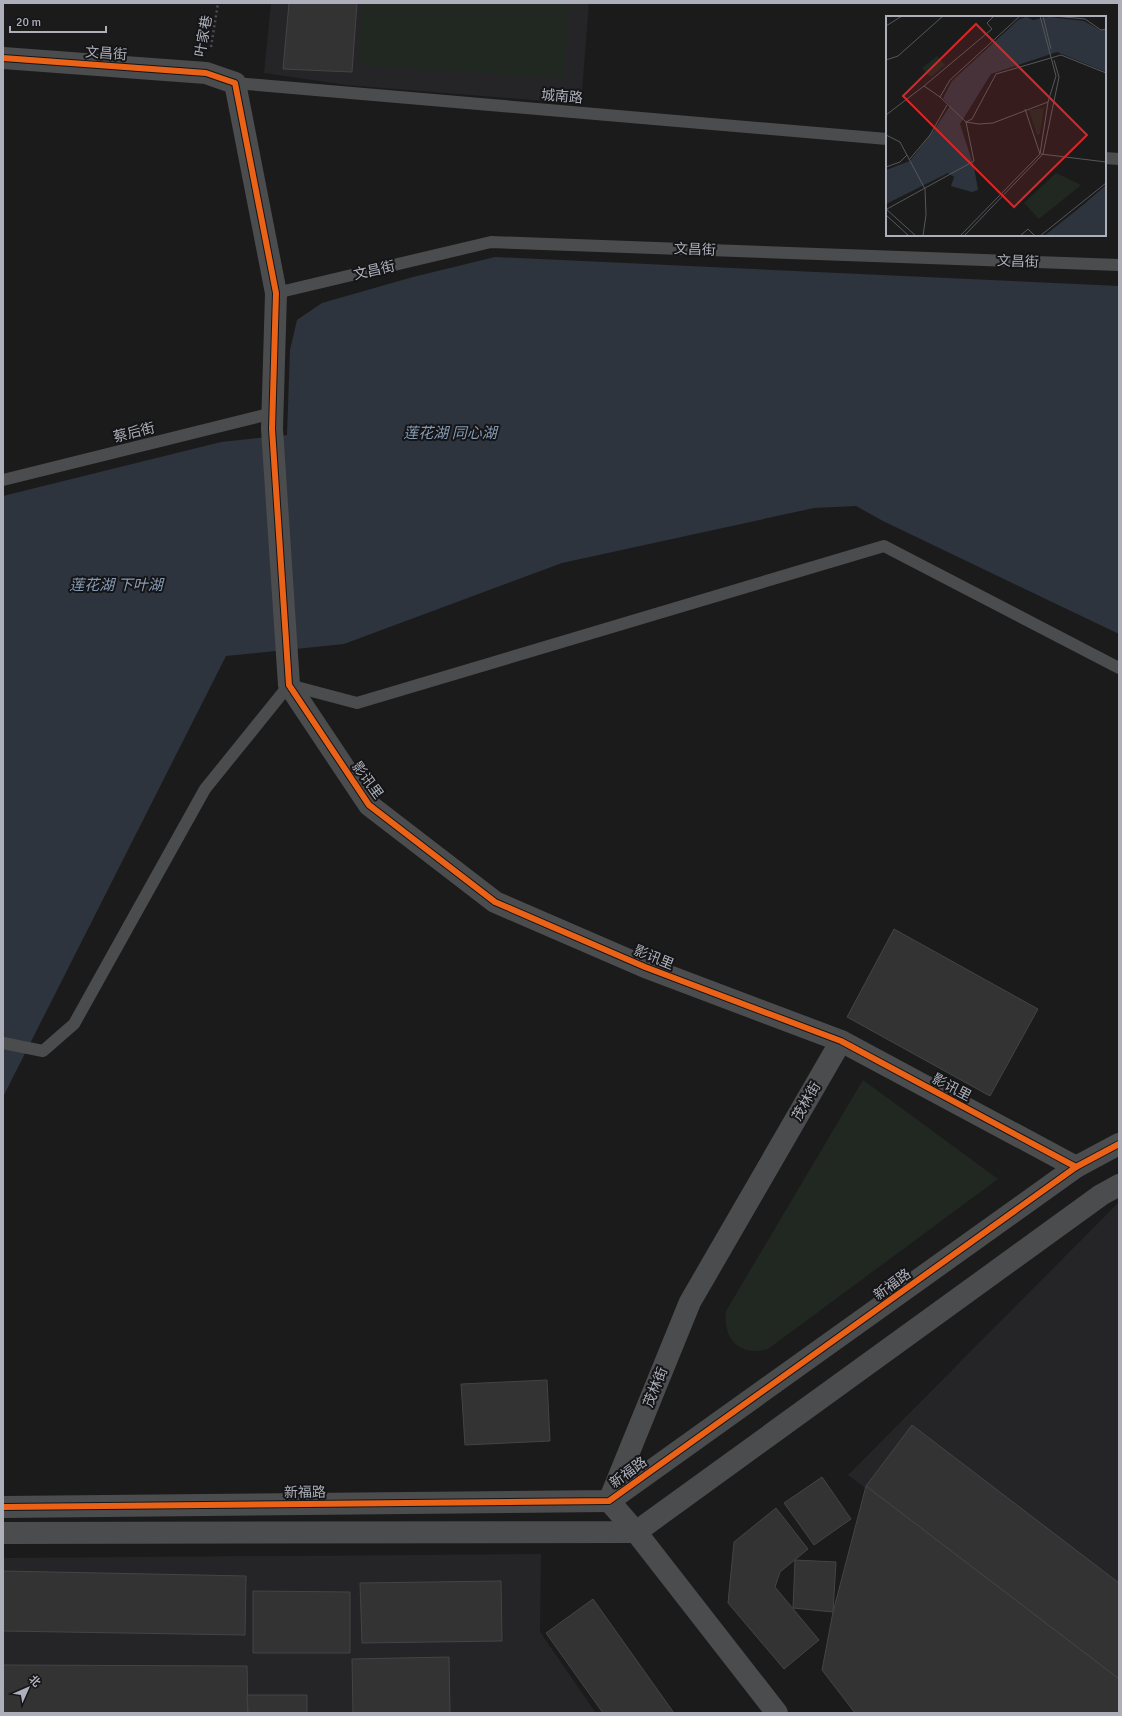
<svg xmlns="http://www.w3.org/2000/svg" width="1122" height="1716" font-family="Signika,'Noto Sans SC',sans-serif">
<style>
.built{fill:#252527}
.green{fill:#212822}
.water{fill:#2e343d}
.building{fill:#333;stroke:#434447}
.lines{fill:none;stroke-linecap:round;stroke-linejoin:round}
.path{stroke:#4c4d50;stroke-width:2.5;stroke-dasharray:2 3;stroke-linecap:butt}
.service{stroke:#4b4c4e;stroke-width:12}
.minor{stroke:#4b4c4e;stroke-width:22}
.tertiary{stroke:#4b4c4e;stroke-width:22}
.cycleway-casing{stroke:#151517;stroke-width:8}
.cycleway{stroke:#ea6118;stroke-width:6}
.labels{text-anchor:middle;stroke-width:4;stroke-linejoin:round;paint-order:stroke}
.street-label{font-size:14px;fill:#adb0bb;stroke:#151517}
.water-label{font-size:15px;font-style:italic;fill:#859bb5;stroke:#151517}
.inset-road{fill:none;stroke:#55575b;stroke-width:1}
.view{fill:#d62828;fill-opacity:0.15;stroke:#d62828;stroke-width:2}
.inset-edge{fill:none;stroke:#adb0bb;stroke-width:2}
</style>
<rect width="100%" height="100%" fill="#1b1b1b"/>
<g class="built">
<path d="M 271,3 L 589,3 L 581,104 L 346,85 L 264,73 Z"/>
<path d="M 1119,1202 L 1119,1679 L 848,1475 Z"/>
<path d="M 541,1554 L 540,1632 L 596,1713 L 3,1713 L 3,1558 Z"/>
</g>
<g class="green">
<path d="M 363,3 L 569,3 L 564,79 L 359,65 Z"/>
<path d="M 863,1080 L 998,1179 L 768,1349 C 740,1358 722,1338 726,1311 Z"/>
</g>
<path class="water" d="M 495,257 L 1119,286 L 1119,634 L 883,521 L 856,506 L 814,508 L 562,563 L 344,644 L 226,656 L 3,1097 L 3,496 L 221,442 L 287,435 L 290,350 L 297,320 L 322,303 L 413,277 Z"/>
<g class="building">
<path d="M 289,3 L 357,3 L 352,72 L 283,69 Z"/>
<path d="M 894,929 L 1038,1009 L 990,1096 L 847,1017 Z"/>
<path d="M 547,1380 L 550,1441 L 465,1445 L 461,1384 Z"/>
<path d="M 912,1425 L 1119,1583 L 1119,1679 L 866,1486 Z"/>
<path d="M 822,1477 L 851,1519 L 814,1545 L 784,1503 Z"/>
<path d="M 866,1486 L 1119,1679 L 1119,1713 L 855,1713 L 822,1670 L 833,1612 Z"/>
<path d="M 776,1508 L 808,1549 L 780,1572 L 775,1587 L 819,1640 L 784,1669 L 728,1603 L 734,1542 Z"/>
<path d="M 795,1560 L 836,1562 L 833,1612 L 793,1608 Z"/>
<path d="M 3,1571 L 246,1576 L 245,1635 L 3,1631 Z"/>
<path d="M 501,1581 L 502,1641 L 362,1643 L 360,1583 Z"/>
<path d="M 253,1591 L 350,1592 L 350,1653 L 253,1653 Z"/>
<path d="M 593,1599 L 674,1713 L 603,1713 L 546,1633 Z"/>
<path d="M 449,1657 L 450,1713 L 353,1713 L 352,1659 Z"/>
<path d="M 3,1665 L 247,1666 L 248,1713 L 3,1713 Z"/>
<path d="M 247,1695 L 307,1695 L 307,1713 L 248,1713 Z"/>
</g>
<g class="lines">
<path class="path" d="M 211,47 L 218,3"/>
<g class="service">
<path d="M 235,83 L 887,139"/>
<path d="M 1105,158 L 1119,159"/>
<path d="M 276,293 L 491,242 L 1119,265"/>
<path d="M 3,480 L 273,413"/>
<path d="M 3,1043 L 43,1051 L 74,1024 L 205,789 L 289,685 L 357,703 L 884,546 L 1119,668"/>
</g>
<g class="minor">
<path d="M 3,58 L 206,73 L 235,83 L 276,293 L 272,429 L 289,685 L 369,805 L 495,902 L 645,967 L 841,1041 L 1076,1167"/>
<path d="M 609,1501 L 690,1302 L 841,1041"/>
</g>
<g class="tertiary">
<path d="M 609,1501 L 636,1532 L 777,1713"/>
<path d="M 3,1507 L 609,1501 L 1076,1167 L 1119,1144"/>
<path d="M 3,1533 L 636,1532 L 1101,1195 L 1119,1185"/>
</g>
<defs>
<g id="cycleway">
<path d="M 3,58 L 206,73 L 235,83 L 276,293 L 272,429 L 289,685 L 369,805 L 495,902 L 645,967 L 841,1041 L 1076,1167"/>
<path d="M 3,1507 L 609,1501 L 1076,1167 L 1119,1144"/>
</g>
</defs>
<use href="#cycleway" class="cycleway-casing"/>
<use href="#cycleway" class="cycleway"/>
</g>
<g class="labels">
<g class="street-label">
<text transform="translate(203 36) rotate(-80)" y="5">叶家巷</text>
<text transform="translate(106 53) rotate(4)" y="5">文昌街</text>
<text transform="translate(562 96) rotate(5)" y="5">城南路</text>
<text transform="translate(695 249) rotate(2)" y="5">文昌街</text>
<text transform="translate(1018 261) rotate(2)" y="5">文昌街</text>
<text transform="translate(374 270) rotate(-13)" y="5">文昌街</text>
<text transform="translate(134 432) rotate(-14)" y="5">蔡后街</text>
<text transform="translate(368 780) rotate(54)" y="5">影讯里</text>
<text transform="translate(654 957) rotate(22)" y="5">影讯里</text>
<text transform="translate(952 1087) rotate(28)" y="5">影讯里</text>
<text transform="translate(806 1101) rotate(-60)" y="5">茂林街</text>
<text transform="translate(892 1284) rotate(-36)" y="5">新福路</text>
<text transform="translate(655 1387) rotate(-68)" y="5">茂林街</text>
<text transform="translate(628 1472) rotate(-36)" y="5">新福路</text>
<text transform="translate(305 1492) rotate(-1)" y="5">新福路</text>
</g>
<g class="water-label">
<text x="450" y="438">莲花湖 同心湖</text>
<text x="116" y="590">莲花湖 下叶湖</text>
</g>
</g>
<g transform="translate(886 16)">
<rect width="220" height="220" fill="#1b1b1b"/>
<path d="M 51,40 L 59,49 L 45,61 L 36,52 ZM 158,92 L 154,118 L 151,119 L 143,94 ZM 170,157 L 195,169 L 153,203 L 138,187 Z" fill="#212822"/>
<path d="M 140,1 L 147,4 L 163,1 L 198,5 L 214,14 L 220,14 L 220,56 L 171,36 L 105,58 L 74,108 L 88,151 L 92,174 L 86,176 L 65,170 L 68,161 L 62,157 L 0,188 L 0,154 L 24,145 L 48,114 L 64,90 L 57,82 L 66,65 L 132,4 ZM 220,169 L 220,220 L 158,220 L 197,189 Z" fill="#2e343d"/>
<path class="inset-road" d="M 157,0 L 165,33M 168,0 L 199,3 L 215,14 L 220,13M 0,10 L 16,0M 0,44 L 12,40 L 57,0M 38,70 L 106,13 L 101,7 L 108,0M 54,81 L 64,64 L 134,0M 139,93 L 154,138M 0,99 L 38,70 L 54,81 L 80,106 L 93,108 L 107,107 L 162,86M 0,119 L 14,126 L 39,173 L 40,199 L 37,220M 155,138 L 220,146M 23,144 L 44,119 L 61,89M 0,151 L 14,146 L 21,139M 0,193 L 30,220M 1,193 L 88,145 L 80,106 L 86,103 L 110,58 L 175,39 L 220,57M 0,199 L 23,220M 74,220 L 154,138 L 162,86 L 170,60 L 154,0M 78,220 L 157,138 L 173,61 L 168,44M 134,220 L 142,213 L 149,220M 154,220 L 220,167"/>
<path class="view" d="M 90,8 L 201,119 L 128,191 L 17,80 Z"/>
<rect width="220" height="220" class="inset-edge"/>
</g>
<rect width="1122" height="1716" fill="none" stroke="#adb0bb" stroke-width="8"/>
<g transform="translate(28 1688) rotate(45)" stroke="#151517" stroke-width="3" paint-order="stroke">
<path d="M0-3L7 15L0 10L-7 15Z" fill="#adb0bb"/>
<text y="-6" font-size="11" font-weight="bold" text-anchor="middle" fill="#adb0bb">北</text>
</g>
<path d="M10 26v6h96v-6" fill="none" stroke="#adb0bb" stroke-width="2"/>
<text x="16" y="26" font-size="12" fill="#adb0bb" stroke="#151517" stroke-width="3" paint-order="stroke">20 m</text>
</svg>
